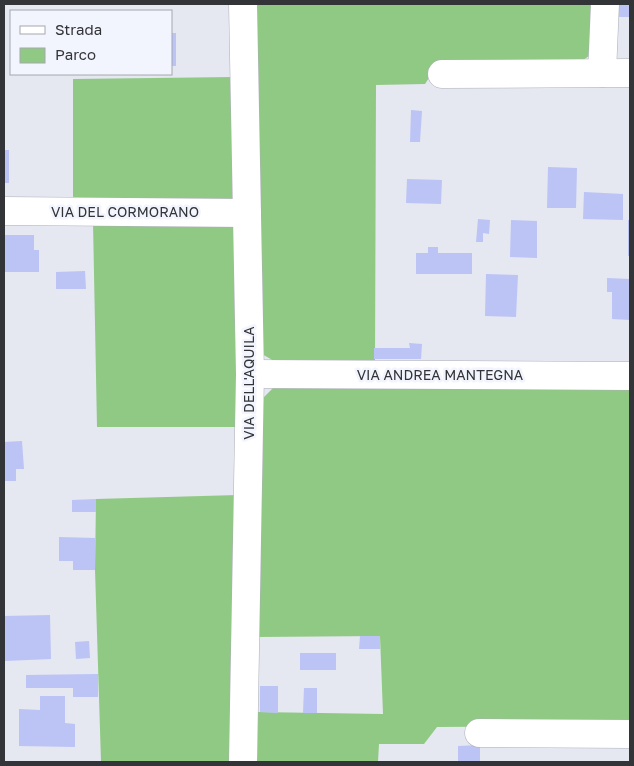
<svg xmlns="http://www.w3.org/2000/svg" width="634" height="766" font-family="'Golos Text',sans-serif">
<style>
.green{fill:#90c984}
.building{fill:#bbc4f5}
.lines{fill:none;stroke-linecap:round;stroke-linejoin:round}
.minor-casing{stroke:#adafb8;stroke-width:29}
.minor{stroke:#fff;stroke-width:28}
.labels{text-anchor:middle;stroke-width:5;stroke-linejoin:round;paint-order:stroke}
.street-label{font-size:14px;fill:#333437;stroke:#f3f5fe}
</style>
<rect width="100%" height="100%" fill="#e5e7f1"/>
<g class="green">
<path d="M 252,4 L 595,4 L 589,56 L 577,64 L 436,67 L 425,84 L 376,85 L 375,361 L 274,361 L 262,354 Z"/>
<path d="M 234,77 L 238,200 L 73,202 L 73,79 Z"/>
<path d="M 237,221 L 239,427 L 97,427 L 93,222 Z"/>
<path d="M 277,384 L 630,384 L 630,726 L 437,727 L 424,744 L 379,744 L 378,762 L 257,762 L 258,712 L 383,714 L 380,636 L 258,637 L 263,398 Z"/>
<path d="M 238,495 L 235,762 L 101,762 L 95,570 L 96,499 Z"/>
</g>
<g class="building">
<path d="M 618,4 L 630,4 L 630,17 L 617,17 Z"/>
<rect x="171" y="33" width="5" height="33"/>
<path d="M 411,110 L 422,111 L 420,142 L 410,142 Z"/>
<rect x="4" y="150" width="5" height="33"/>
<path d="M 548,167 L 577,168 L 576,208 L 547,208 Z"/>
<path d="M 407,179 L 442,180 L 441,204 L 406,203 Z"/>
<path d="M 584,192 L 623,194 L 623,220 L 583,219 Z"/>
<path d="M 478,219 L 490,220 L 489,234 L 483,233 L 483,242 L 476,242 Z"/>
<path d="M 511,220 L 537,221 L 537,258 L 510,257 Z"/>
<rect x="628" y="220" width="2" height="36"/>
<path d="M 4,235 L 34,235 L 34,250 L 39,250 L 39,272 L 4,272 Z"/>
<path d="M 428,247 L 438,247 L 438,253 L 472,253 L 472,274 L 416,274 L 416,253 L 428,253 Z"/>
<path d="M 85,271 L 86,289 L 56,289 L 56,272 Z"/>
<path d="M 486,274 L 518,275 L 516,317 L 485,316 Z"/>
<path d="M 607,278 L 630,279 L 630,320 L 612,319 L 612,292 L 607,292 Z"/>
<path d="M 409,343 L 422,344 L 421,359 L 374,359 L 374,348 L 410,348 Z"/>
<path d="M 22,441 L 24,469 L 16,469 L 16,481 L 4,481 L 4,442 Z"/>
<path d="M 96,499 L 96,512 L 72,512 L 72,500 Z"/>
<path d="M 59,537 L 95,538 L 95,570 L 73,570 L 73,561 L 59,561 Z"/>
<path d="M 50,615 L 51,659 L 5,661 L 4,616 Z"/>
<path d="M 360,636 L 380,636 L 380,649 L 359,649 Z"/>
<path d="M 89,641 L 90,658 L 76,659 L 75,642 Z"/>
<rect x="300" y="653" width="36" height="17"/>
<path d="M 98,674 L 98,697 L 73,697 L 73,688 L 26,688 L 26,675 Z"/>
<path d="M 260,686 L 278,686 L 278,713 L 260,712 Z"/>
<path d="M 304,688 L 317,688 L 317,713 L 303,713 Z"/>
<path d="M 40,696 L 65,696 L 65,723 L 75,724 L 75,747 L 19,746 L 19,709 L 40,710 Z"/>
<path d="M 480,745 L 480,762 L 458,762 L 458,746 Z"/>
</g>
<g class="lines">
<defs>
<g id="minor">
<path d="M 243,4 L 250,374 L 243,762"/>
<path d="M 602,73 L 605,4"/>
<path d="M 442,74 L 630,73"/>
<path d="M 4,211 L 247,213"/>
<path d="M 250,374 L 630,376"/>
<path d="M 479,733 L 630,734"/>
</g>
</defs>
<use href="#minor" class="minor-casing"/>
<use href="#minor" class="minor"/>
</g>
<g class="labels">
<g class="street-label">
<text x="125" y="217">VIA DEL CORMORANO</text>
<text x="440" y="380">VIA ANDREA MANTEGNA</text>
<text transform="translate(249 383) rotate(-90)" y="5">VIA DELL'AQUILA</text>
</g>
</g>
<rect width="634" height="766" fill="none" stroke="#333437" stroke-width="10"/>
<rect x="10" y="10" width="162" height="65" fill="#f3f5fe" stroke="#a6a8ae"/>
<rect x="20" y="26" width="25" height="8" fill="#ffffff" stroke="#a6a8ae"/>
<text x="55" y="35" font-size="15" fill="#333437">Strada</text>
<rect x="20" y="48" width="25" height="15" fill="#90c984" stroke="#a6a8ae"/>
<text x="55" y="60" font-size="15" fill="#333437">Parco</text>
</svg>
